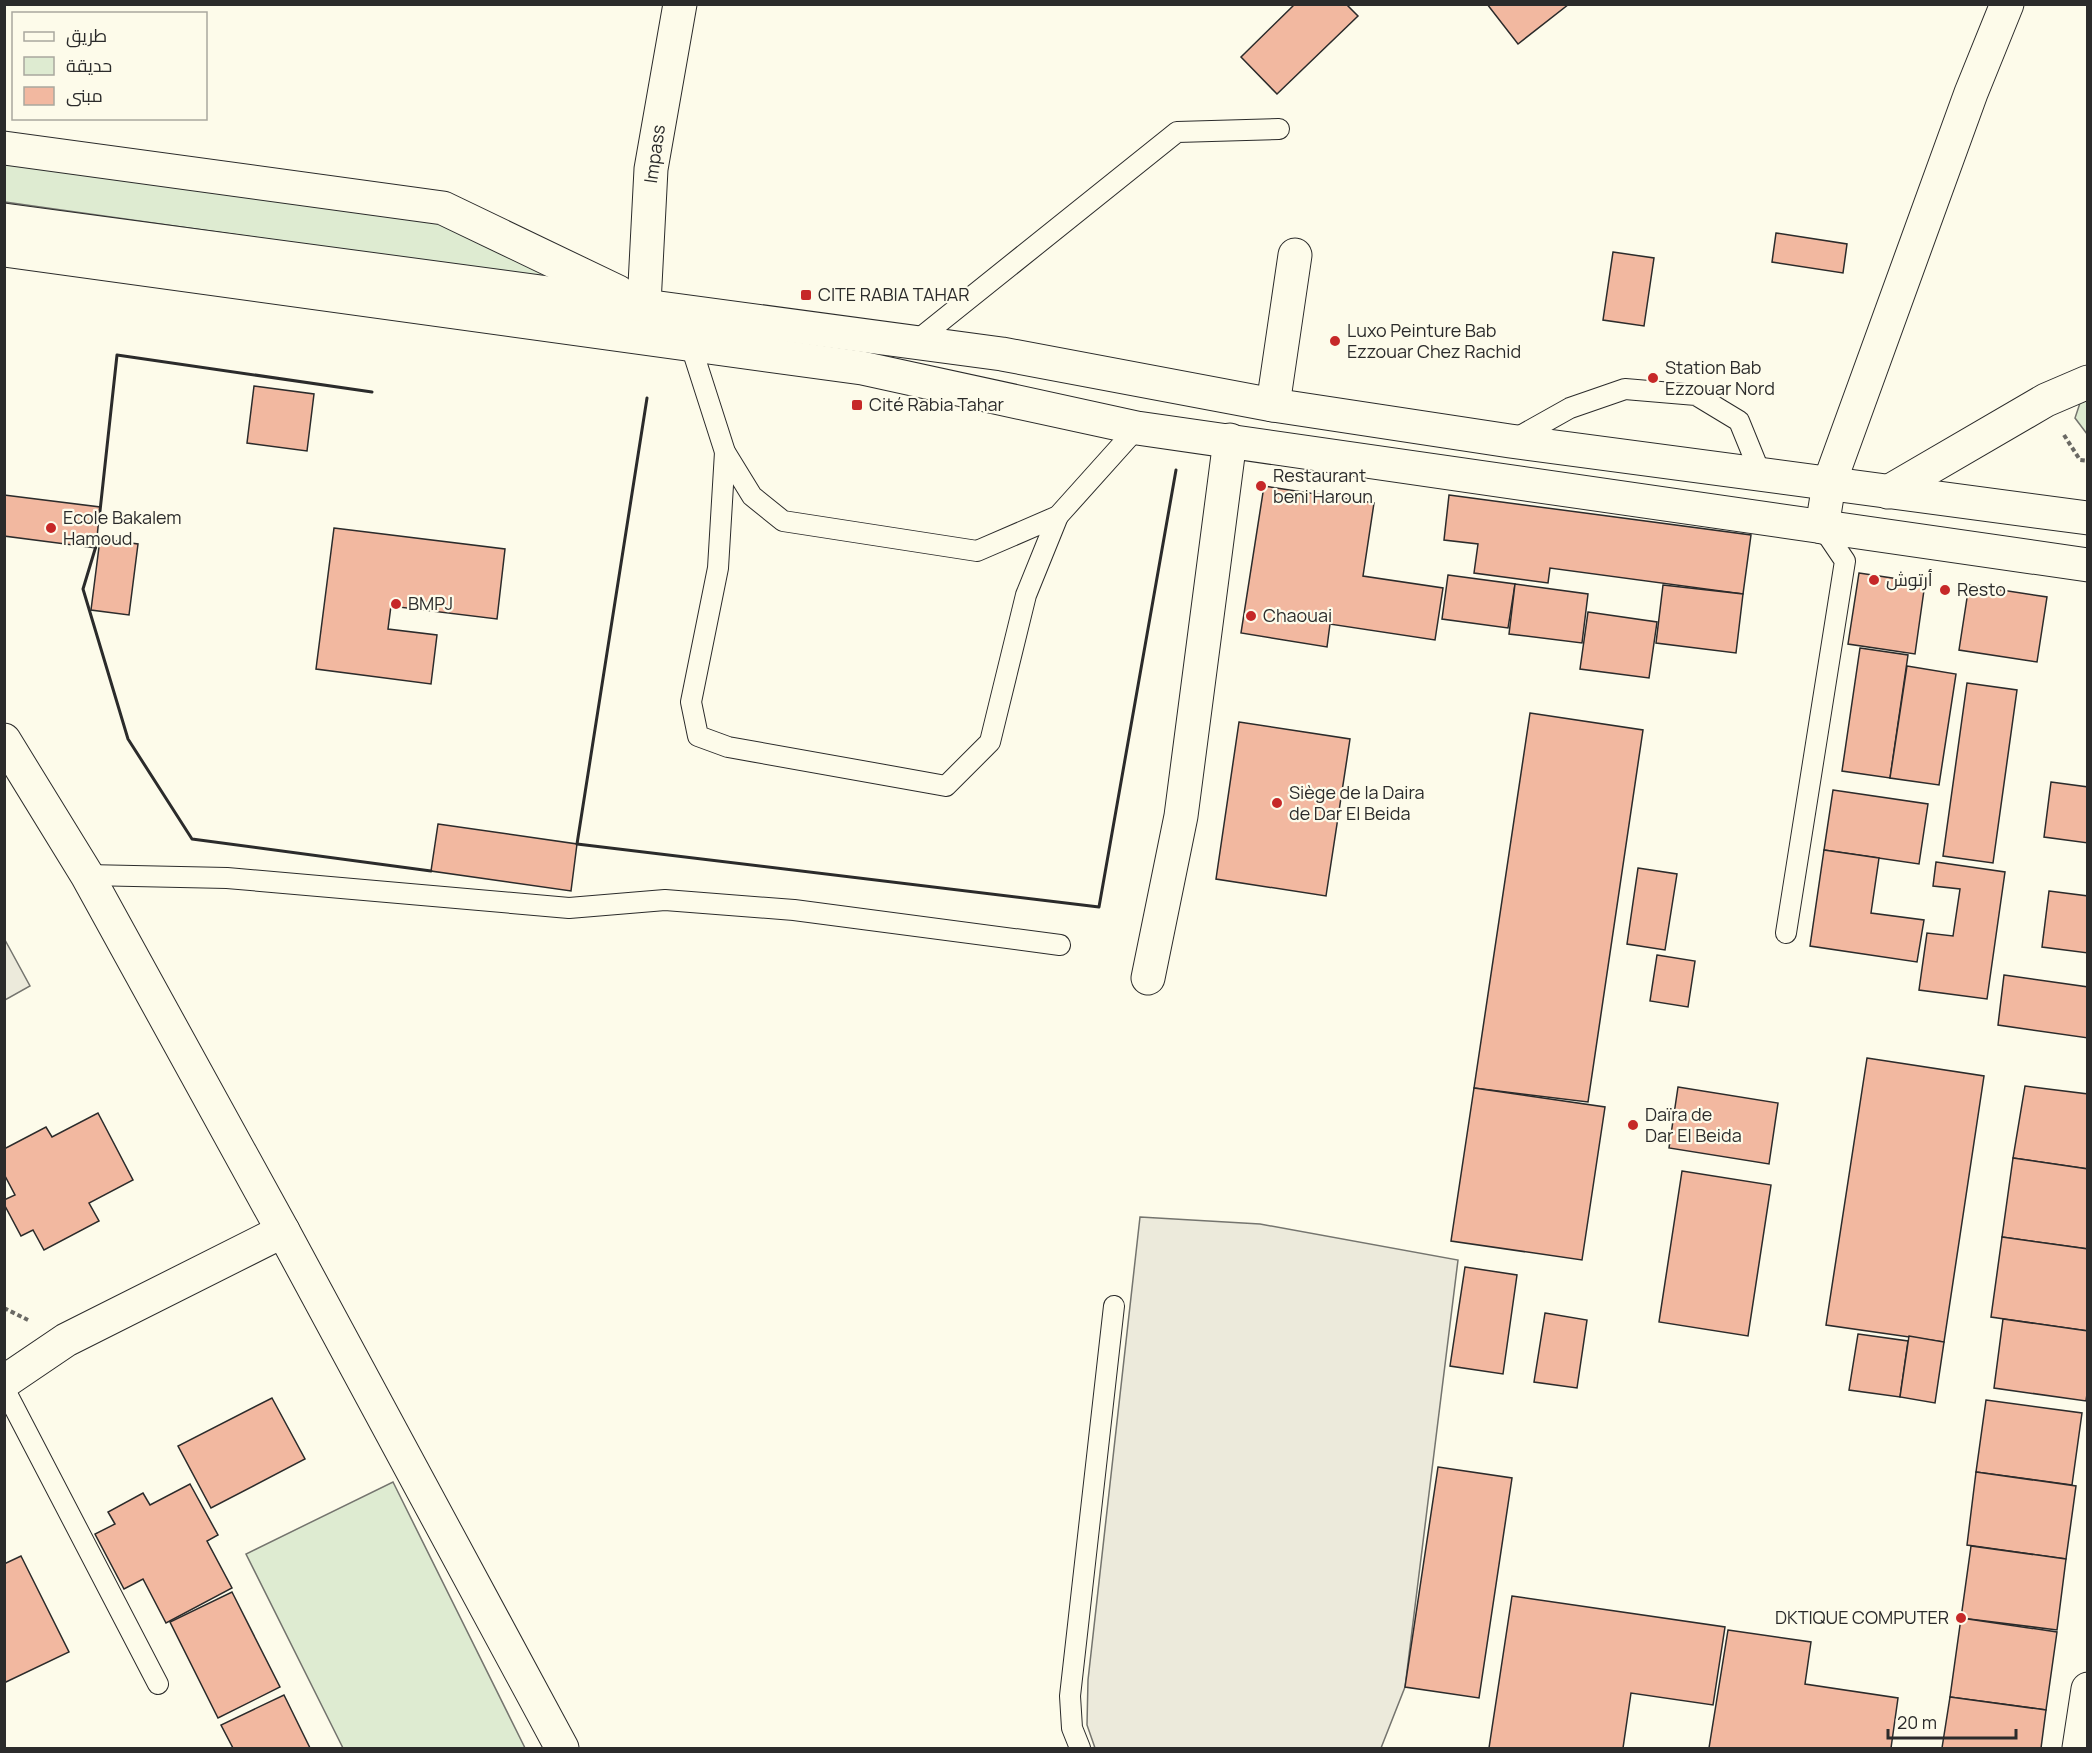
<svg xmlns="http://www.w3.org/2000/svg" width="2092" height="1753" font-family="Manrope,Cairo,sans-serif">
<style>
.green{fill:#deebd1;stroke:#74746e;stroke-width:1.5}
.parking{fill:#eceadb;stroke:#74746e;stroke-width:1.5}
.building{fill:#f2b8a0;stroke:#2b2b2b;stroke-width:1.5}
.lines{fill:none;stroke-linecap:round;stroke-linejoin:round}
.lane-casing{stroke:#2b2b2b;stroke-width:22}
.street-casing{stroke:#2b2b2b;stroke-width:35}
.highway-casing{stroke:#2b2b2b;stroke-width:35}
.path{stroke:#6a6964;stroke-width:4;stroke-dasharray:4.5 3;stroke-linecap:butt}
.lane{stroke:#fdfbea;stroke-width:20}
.street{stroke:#fdfbea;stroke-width:33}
.highway{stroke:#fdfbea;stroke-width:33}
.wall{stroke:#2b2b2b;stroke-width:3}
.poi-dot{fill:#c62828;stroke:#fdfbea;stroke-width:2}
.labels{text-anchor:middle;stroke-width:4.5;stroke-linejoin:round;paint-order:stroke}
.street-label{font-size:18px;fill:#2b2b2b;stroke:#fdfbea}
.poi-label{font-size:18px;fill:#2b2b2b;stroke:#fdfbea;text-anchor:start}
</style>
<rect width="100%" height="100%" fill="#fdfbea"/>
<g class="green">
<path d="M 5,161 L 420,214 L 564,281 L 5,202 Z"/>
<path d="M 2087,400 L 2087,434 L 2075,418 L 2080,403 Z"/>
<path d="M 393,1482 L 525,1748 L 343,1748 L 246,1554 Z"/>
</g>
<g class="parking">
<path d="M 5,940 L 30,986 L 5,1000 L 4,1000 Z"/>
<path d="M 1140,1217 L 1260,1224 L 1458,1260 L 1405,1687 L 1381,1748 L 1095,1748 L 1087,1725 L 1088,1680 Z"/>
</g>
<g class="building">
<path d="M 1295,4 L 1346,4 L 1358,16 L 1277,94 L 1241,57 Z"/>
<path d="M 1487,4 L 1569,4 L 1518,44 Z"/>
<path d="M 1776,233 L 1847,244 L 1843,273 L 1772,262 Z"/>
<path d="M 1613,252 L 1654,258 L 1644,326 L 1603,320 Z"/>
<path d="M 254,386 L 314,394 L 307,451 L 247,443 Z"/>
<path d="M 1264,486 L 1374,503 L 1363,576 L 1443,588 L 1435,640 L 1330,624 L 1327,647 L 1241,633 Z"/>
<path d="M 4,495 L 100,507 L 96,548 L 4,536 Z"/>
<path d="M 1449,495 L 1751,535 L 1743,594 L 1550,568 L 1548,583 L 1474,573 L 1478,544 L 1444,540 Z"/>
<path d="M 334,528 L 505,549 L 497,619 L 391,606 L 388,629 L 437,635 L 431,684 L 316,669 Z"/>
<path d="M 100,539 L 138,544 L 129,615 L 91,610 Z"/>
<path d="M 1859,573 L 1925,583 L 1915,654 L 1848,644 Z"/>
<path d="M 1448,575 L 1515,584 L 1508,628 L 1442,619 Z"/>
<path d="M 1515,584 L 1588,594 L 1582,643 L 1509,634 Z"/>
<path d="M 1663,585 L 1743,594 L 1736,653 L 1656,643 Z"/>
<path d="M 1969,585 L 2047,597 L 2037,662 L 1959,650 Z"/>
<path d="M 1588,612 L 1657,622 L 1649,678 L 1580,669 Z"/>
<path d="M 1860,648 L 1908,655 L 1890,778 L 1842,771 Z"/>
<path d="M 1907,666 L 1956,674 L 1939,785 L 1890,778 Z"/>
<path d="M 1967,683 L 2017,690 L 1993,863 L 1943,856 Z"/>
<path d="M 1530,713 L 1643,730 L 1588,1102 L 1474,1088 Z"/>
<path d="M 1239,722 L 1350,739 L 1326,896 L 1216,879 Z"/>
<path d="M 2051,782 L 2088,787 L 2088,843 L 2044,837 Z"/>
<path d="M 1833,790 L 1928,804 L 1919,864 L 1824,850 Z"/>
<path d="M 438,824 L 577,844 L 571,891 L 431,871 Z"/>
<path d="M 1824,850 L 1879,858 L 1871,913 L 1924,920 L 1917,962 L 1810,946 Z"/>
<path d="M 1936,862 L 2005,872 L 1987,999 L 1919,990 L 1927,933 L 1953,936 L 1960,889 L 1933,886 Z"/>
<path d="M 1638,868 L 1677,874 L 1665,950 L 1627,944 Z"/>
<path d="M 2049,891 L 2088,896 L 2088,953 L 2042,947 Z"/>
<path d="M 1657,955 L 1695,961 L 1688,1007 L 1650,1001 Z"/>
<path d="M 2004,975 L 2088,987 L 2088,1038 L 1998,1025 Z"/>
<path d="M 1867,1058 L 1984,1076 L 1944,1342 L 1826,1325 Z"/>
<path d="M 2025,1086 L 2088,1094 L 2088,1169 L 2013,1158 Z"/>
<path d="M 1678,1087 L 1778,1103 L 1769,1164 L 1669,1148 Z"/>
<path d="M 1474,1088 L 1605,1107 L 1582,1260 L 1451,1241 Z"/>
<path d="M 98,1113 L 133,1180 L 89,1203 L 99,1221 L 44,1250 L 33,1230 L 21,1236 L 4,1204 L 4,1200 L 15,1195 L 4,1174 L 4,1149 L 46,1127 L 52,1137 Z"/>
<path d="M 2013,1158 L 2088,1169 L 2088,1249 L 2002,1237 Z"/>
<path d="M 1682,1171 L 1771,1185 L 1748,1336 L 1659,1322 Z"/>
<path d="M 2002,1237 L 2088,1249 L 2088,1331 L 1991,1317 Z"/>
<path d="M 1465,1267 L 1517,1275 L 1503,1374 L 1450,1366 Z"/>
<path d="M 1545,1313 L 1587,1320 L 1577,1388 L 1534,1382 Z"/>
<path d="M 2003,1319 L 2088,1331 L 2088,1387 L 2086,1401 L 1994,1388 Z"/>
<path d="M 1858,1334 L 1908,1341 L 1900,1397 L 1849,1390 Z"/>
<path d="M 1909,1336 L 1944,1342 L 1935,1403 L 1900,1397 Z"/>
<path d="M 272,1398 L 305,1459 L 211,1508 L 178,1446 Z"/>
<path d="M 1986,1400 L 2082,1413 L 2072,1485 L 1976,1472 Z"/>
<path d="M 1438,1467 L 1512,1478 L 1479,1698 L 1405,1687 Z"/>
<path d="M 1976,1472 L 2076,1486 L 2066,1559 L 1967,1545 Z"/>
<path d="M 190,1484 L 218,1535 L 207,1541 L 232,1588 L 166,1623 L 143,1579 L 124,1589 L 95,1534 L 115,1524 L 108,1512 L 143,1493 L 150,1505 Z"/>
<path d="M 1971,1546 L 2066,1559 L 2057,1630 L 1961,1618 Z"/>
<path d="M 21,1556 L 69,1652 L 6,1682 L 4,1679 L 4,1564 Z"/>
<path d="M 232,1592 L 280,1687 L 218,1718 L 170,1622 Z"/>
<path d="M 1512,1596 L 1725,1627 L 1713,1705 L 1631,1693 L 1623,1748 L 1489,1748 Z"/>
<path d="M 1961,1618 L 2057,1632 L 2046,1710 L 1950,1697 Z"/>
<path d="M 1728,1630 L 1811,1642 L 1805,1684 L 1898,1698 L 1891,1748 L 1709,1748 Z"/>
<path d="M 284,1695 L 310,1748 L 233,1748 L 221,1725 Z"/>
<path d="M 1950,1697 L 2046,1710 L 2041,1748 L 1942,1748 Z"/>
</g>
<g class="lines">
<defs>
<g id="lane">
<path d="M 915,342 L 1177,132 L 1279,129"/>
<path d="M 691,346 L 725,452 L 752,496 L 783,521 L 977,551 L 1058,516 L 1137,428"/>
<path d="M 1513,440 L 1570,408 L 1625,389 L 1696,395 L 1739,421 L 1761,475"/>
<path d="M 725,452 L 718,568 L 691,702 L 698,736 L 728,747 L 946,786 L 990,742 L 1026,595 L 1058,516"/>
<path d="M 87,875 L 227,878 L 569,908 L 665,900 L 794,910 L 1060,945"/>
<path d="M 1786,933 L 1845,561 L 1822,527"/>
<path d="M 4,1388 L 158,1684"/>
<path d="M 1080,1748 L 1072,1728 L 1070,1696 L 1114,1306"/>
</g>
<g id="street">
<path d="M 644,304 L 651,169 L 680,4"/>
<path d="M 1273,405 L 1295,255"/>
<path d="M 1888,492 L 2046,400 L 2088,382"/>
<path d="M 1822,527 L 1829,484 L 1971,93 L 2007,4"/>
<path d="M 4,740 L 87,875 L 283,1231 L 562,1748"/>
<path d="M 1148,978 L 1181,816 L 1230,440"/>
<path d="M 4,1382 L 66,1340 L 283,1231"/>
<path d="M 2079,1748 L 2088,1689"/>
</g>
<g id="highway">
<path d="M 4,148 L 443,208 L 618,292"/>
<path d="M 4,220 L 1002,354 L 1273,405 L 1510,441 L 2088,518"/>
<path d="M 4,250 L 862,368 L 1137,428 L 2088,565"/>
</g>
</defs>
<use href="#lane" class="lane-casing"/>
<use href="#street" class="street-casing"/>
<use href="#highway" class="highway-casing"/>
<g class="path">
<path d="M 2064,435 L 2080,460 L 2088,461"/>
<path d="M 4,1308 L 28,1320"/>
</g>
<use href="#lane" class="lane"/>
<use href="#street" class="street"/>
<use href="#highway" class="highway"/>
<g class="wall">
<path d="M 647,398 L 577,844 L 1099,907 L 1176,470"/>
<path d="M 100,511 L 117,355 L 372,392"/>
<path d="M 96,546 L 83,589 L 128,739 L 192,839 L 431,871"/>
</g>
</g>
<g class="poi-dot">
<rect x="800" y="289" width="12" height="12" rx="3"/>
<circle cx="1335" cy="341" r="6"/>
<circle cx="1653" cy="378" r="6"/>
<rect x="851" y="399" width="12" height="12" rx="3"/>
<circle cx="1261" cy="486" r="6"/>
<circle cx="51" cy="528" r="6"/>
<circle cx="1874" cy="580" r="6"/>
<circle cx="1945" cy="590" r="6"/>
<circle cx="396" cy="604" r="6"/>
<circle cx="1251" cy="616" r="6"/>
<circle cx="1277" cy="803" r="6"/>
<circle cx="1633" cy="1125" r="6"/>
<circle cx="1961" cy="1618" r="6"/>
</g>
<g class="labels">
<g class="street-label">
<text transform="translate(655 154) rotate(-82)" y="6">Impass</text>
</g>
<g class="poi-label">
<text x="818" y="301">CITE RABIA TAHAR</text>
<text x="1347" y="337">Luxo Peinture Bab<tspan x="1347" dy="21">Ezzouar Chez Rachid</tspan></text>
<text x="1665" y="374">Station Bab<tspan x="1665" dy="21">Ezzouar Nord</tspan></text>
<text x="869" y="411">Cité Rabia Tahar</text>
<text x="1273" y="482">Restaurant<tspan x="1273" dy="21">beni Haroun</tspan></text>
<text x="63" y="524">Ecole Bakalem<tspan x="63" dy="21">Hamoud</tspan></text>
<text x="1886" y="586">أرتوش</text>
<text x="1957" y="596">Resto</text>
<text x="408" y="610">BMPJ</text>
<text x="1263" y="622">Chaouai</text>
<text x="1289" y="799">Siège de la Daira<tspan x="1289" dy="21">de Dar El Beida</tspan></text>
<text x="1645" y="1121">Daïra de<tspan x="1645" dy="21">Dar El Beida</tspan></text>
<text x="1949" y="1624" text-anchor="end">DKTIQUE COMPUTER</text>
</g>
</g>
<rect width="2092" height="1753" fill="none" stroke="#2b2b2b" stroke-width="12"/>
<rect x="12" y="12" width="195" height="108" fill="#fdfbea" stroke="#a9a89e" stroke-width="1.5"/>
<rect x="24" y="32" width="30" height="9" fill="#fdfbea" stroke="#a9a89e" stroke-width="1.5"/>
<text x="66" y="42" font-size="18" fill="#2b2b2b">طريق</text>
<rect x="24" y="57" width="30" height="18" fill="#deebd1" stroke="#a9a89e" stroke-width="1.5"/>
<text x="66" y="72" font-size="18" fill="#2b2b2b">حديقة</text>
<rect x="24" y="87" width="30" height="18" fill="#f2b8a0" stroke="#a9a89e" stroke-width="1.5"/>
<text x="66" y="102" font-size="18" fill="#2b2b2b">مبنى</text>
<path d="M1888 1729v9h128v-9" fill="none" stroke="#2b2b2b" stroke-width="3"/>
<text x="1897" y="1729" font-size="18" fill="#2b2b2b" stroke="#fdfbea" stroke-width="4.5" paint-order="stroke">20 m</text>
</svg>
